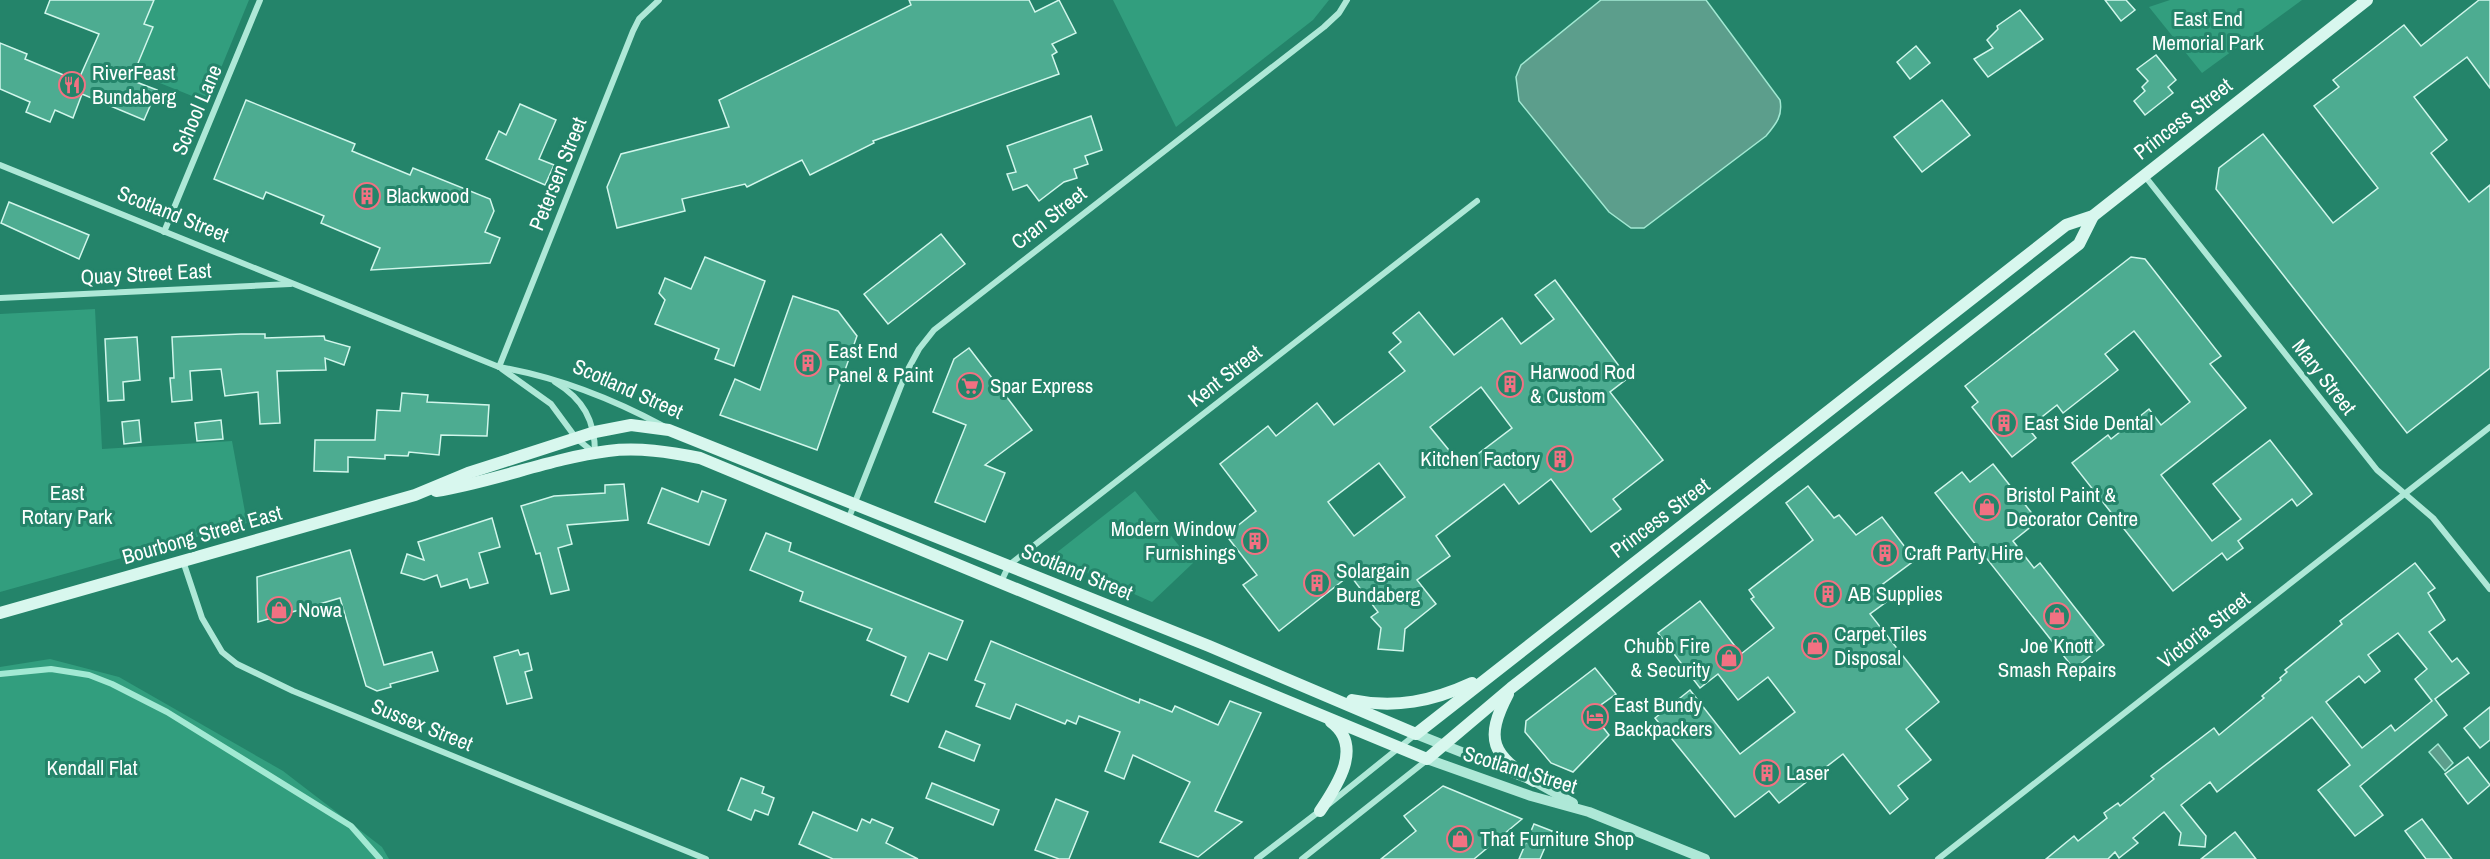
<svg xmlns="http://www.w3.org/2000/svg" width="2490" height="859" font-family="'Archivo Narrow',sans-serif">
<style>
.green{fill:#329e7e}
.water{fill:#5c9e8c;stroke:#a2e9d3;stroke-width:1.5}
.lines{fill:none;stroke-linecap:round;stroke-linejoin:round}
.stream{stroke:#a2e9d3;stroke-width:6}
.building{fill:#4dac91;stroke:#d1f6eb;stroke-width:1.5;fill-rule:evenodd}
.minor{stroke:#aee8d7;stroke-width:6}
.tertiary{stroke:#aee8d7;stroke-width:10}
.secondary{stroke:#d8f7ee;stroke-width:12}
.labels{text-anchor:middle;stroke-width:6;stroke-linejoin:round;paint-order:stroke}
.park-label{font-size:21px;fill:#fafefd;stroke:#24846a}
.poi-label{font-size:21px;fill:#fff;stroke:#24846a;text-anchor:start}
.street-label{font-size:21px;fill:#fff;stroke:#24846a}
</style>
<rect width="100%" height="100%" fill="#24846a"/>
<g class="green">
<path d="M 154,0 L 249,0 L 207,102 L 135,73 L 152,27 L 144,24 Z"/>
<path d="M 1113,0 L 1329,0 L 1313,20 L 1176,127 Z"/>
<path d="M 2170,0 L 2302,0 L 2202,73 L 2149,7 Z"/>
<path d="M 95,309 L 102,449 L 232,441 L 247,523 L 0,592 L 0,314 Z"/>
<path d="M 1135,491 L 1193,563 L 1152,602 L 1051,557 Z"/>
<path d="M 50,659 L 119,677 L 283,771 L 382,847 L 389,859 L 0,859 L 0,667 Z"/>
</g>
<g class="water">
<path d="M 1601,0 L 1706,0 L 1780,100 C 1783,116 1776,124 1766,136 L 1644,228 L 1631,228 L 1609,212 L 1519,101 L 1516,77 L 1521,65 Z"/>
<path d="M 2438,744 L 2453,763 L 2445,771 L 2429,752 Z"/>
</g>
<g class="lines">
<path class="stream" d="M 0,674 L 51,669 L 89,675 L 112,684 L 167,712 L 351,826 L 380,859"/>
</g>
<g class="building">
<path d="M 50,0 L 154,0 L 144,24 L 153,27 L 131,80 L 157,90 L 144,120 L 82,94 L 73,118 L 55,110 L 50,122 L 26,112 L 30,102 L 0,89 L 0,43 L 27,54 L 25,59 L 78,81 L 99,34 L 45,13 Z"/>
<path d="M 909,0 L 1029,0 L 1035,12 L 1059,0 L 1076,33 L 1052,44 L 1057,52 L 1052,55 L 1059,74 L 873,141 L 874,143 L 810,175 L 802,160 L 747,187 L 745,184 L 682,199 L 685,211 L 617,228 L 607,187 L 621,154 L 729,127 L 719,100 L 911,5 Z"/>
<path d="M 2105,0 L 2126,0 L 2135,10 L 2121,21 Z"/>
<path d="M 2479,0 L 2490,0 L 2490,88 L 2467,57 L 2414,97 L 2447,140 L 2431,153 L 2469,202 L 2490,185 L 2490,368 L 2407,433 L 2216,189 L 2219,168 L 2263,134 L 2333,223 L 2378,188 L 2314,106 L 2339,87 L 2333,80 L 2404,25 L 2421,46 Z"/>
<path d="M 2020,10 L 2043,39 L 1988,77 L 1974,59 L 1993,48 L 1987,40 L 1998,29 L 1997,26 Z"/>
<path d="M 1916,46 L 1930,63 L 1910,79 L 1897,62 Z"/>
<path d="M 2156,55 L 2176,80 L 2168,87 L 2173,93 L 2145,115 L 2134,101 L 2145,91 L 2142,87 L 2148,81 L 2137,69 Z"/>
<path d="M 246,100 L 355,144 L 352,151 L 410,175 L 413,168 L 490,199 L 494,211 L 485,232 L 500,238 L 490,263 L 371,270 L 380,248 L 321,223 L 324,216 L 266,192 L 263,199 L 214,179 Z"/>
<path d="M 1942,100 L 1970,135 L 1922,172 L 1894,137 Z"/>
<path d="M 520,104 L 556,120 L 539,159 L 554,165 L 545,185 L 486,159 L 499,131 L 506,135 Z"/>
<path d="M 1091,116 L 1102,150 L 1085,156 L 1088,164 L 1074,169 L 1077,178 L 1064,182 L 1039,201 L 1027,185 L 1013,190 L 1007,174 L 1016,172 L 1007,146 Z"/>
<path d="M 9,202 L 89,235 L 79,259 L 1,223 Z"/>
<path d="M 941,234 L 965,264 L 888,324 L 864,294 Z"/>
<path d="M 705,257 L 765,281 L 734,366 L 715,359 L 719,349 L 655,324 L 665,300 L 659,293 L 665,278 L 691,289 Z"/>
<path d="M 2131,257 L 2145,259 L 2221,356 L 2210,364 L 2246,408 L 2161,475 L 2212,541 L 2241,519 L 2213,484 L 2270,440 L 2312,494 L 2297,506 L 2292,499 L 2238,541 L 2243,548 L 2227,560 L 2222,553 L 2173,591 L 2072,463 L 2108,435 L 2111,439 L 2149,409 L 2161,425 L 2190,402 L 2134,331 L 2105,354 L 2118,370 L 2063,413 L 2057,405 L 2028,428 L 2036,438 L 2012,457 L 1972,407 L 1978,402 L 1965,386 Z"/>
<path d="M 1555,280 L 1628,378 L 1610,392 L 1663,460 L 1613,499 L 1621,509 L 1591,532 L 1551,479 L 1519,504 L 1504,484 L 1436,536 L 1450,556 L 1417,580 L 1436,604 L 1405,629 L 1403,651 L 1378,649 L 1381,628 L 1371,617 L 1378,612 L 1350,575 L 1279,631 L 1243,585 L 1257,575 L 1226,535 L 1256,511 L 1220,464 L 1268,426 L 1276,436 L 1317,403 L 1334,425 L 1405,371 L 1389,352 L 1401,342 L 1393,333 L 1419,312 L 1454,355 L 1502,318 L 1521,344 L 1554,319 L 1535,295 ZM 1481,387 L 1512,428 L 1462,466 L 1430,427 ZM 1379,463 L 1405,497 L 1354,536 L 1328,502 Z"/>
<path d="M 793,296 L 838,311 L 857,336 L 817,450 L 720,415 L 735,379 L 760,390 Z"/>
<path d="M 241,334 L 265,334 L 265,338 L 324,336 L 325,340 L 350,347 L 344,365 L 325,358 L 326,370 L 277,371 L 280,423 L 260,424 L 258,392 L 225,396 L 221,369 L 190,371 L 192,400 L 172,402 L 170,378 L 174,378 L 172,337 Z"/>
<path d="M 137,337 L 140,380 L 123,382 L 124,400 L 108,401 L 105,339 Z"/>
<path d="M 969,348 L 1032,430 L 985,465 L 1005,473 L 985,522 L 935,502 L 966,425 L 933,412 L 954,359 Z"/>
<path d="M 402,393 L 428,395 L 427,402 L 489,405 L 487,436 L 441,435 L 439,455 L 409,452 L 408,456 L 385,455 L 385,459 L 348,457 L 348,472 L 314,471 L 315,440 L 375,440 L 377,410 L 400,411 Z"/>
<path d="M 139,420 L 141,442 L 124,444 L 122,422 Z"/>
<path d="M 221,420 L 223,439 L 197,441 L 195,423 Z"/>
<path d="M 1993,464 L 2038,521 L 2013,541 L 2034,568 L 2040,563 L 2104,645 L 2074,669 L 1935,493 L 1962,472 L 1970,482 Z"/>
<path d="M 624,484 L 628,520 L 567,525 L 572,544 L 558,548 L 569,590 L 551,594 L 540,553 L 536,554 L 521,506 L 554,496 L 605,493 L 605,485 Z"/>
<path d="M 1808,486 L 1834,518 L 1839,515 L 1856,535 L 1882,517 L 1915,560 L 1883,584 L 1893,597 L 1870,614 L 1939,702 L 1906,729 L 1931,760 L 1898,786 L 1908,799 L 1890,814 L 1843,754 L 1779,803 L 1769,791 L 1735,817 L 1655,718 L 1690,690 L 1740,754 L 1795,712 L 1768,677 L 1738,700 L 1718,674 L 1700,688 L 1658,633 L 1700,601 L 1741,654 L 1774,628 L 1751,599 L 1754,597 L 1749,590 L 1813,540 L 1786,503 Z"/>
<path d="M 662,488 L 698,502 L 702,491 L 726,500 L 709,545 L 648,523 Z"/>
<path d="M 492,518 L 500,547 L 479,553 L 488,583 L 470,588 L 467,579 L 441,587 L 437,575 L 424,580 L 401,573 L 407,554 L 424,560 L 418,542 Z"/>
<path d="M 766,533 L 791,543 L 789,551 L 963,621 L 947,660 L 929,653 L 908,702 L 891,695 L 906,657 L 867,640 L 872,629 L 800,601 L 803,592 L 750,570 Z"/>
<path d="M 350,550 L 384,665 L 432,652 L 438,671 L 390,684 L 391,687 L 377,691 L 366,686 L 340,598 L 258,622 L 257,577 Z"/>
<path d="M 2415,563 L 2435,588 L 2428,593 L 2445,620 L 2429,632 L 2452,662 L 2457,658 L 2469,673 L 2435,699 L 2447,715 L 2360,786 L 2383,815 L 2355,836 L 2318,790 L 2350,765 L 2312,717 L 2217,792 L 2210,782 L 2181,805 L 2206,836 L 2205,847 L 2179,845 L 2181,833 L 2164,812 L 2133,838 L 2138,843 L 2119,858 L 2115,852 L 2108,859 L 2046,859 L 2074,836 L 2078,841 L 2107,818 L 2104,813 L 2118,803 L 2120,806 L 2154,779 L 2151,776 L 2214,728 L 2219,735 L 2264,698 L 2262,696 L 2281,680 L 2280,678 L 2287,672 L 2285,670 L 2342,624 L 2340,621 ZM 2398,633 L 2427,669 L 2415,679 L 2432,701 L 2395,731 L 2391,725 L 2362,748 L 2326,702 L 2359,676 L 2365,683 L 2380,671 L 2368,655 Z"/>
<path d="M 991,641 L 1139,703 L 1140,699 L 1172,712 L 1175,706 L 1218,725 L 1230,701 L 1261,713 L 1215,811 L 1242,822 L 1198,857 L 1160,842 L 1190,782 L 1133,755 L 1124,779 L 1105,771 L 1120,732 L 1079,716 L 1076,724 L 1067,720 L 1065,724 L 1016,704 L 1010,719 L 976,706 L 985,684 L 975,680 Z"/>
<path d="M 518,650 L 520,655 L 528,653 L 532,670 L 525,672 L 532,698 L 507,704 L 494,657 Z"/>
<path d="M 1595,668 L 1616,694 L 1591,712 L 1609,735 L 1573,772 L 1551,763 L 1525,732 L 1526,721 Z"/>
<path d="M 2490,707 L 2490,740 L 2480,748 L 2464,728 Z"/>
<path d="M 946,731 L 980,745 L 974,761 L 939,747 Z"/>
<path d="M 2468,757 L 2490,785 L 2468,804 L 2445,774 Z"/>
<path d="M 741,778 L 764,787 L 762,793 L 774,798 L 768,815 L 755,810 L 751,820 L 728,810 Z"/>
<path d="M 932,783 L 999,810 L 993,825 L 926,798 Z"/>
<path d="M 1443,786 L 1522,819 L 1474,859 L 1381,859 L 1416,831 L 1404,816 Z"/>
<path d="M 1056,799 L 1088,812 L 1069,859 L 1059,859 L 1035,850 Z"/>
<path d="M 813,812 L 857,831 L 862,819 L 870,823 L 872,819 L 893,828 L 886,843 L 918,859 L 833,859 L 799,844 Z"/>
<path d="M 2422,819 L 2452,859 L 2426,859 L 2405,831 Z"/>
<path d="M 1534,824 L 1552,831 L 1540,859 L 1519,859 Z"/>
<path d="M 2235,832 L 2256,859 L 2201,859 Z"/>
</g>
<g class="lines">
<g class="minor">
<path d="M 0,165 L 499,367 C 557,377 611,398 663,426"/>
<path d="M 2144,175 L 2377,470 L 2433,518 L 2490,589"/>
<path d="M 164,232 L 260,0"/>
<path d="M 0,298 L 290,284"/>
<path d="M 499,367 L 633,31 L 639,19 L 659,0"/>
<path d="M 502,369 L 551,404 L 576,438 L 593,452"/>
<path d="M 555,382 C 583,399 595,420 595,453"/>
<path d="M 848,520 L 906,373 L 919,349 L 934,330 L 1324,27 L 1339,13 L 1347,0"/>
<path d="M 183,561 L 202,618 L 222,652 L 237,664 L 293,691 L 706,859"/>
<path d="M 1001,582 L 1009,565 L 1477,201"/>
<path d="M 1329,804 L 1416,734"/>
<path d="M 1257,859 L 1321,810"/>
<path d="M 1302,859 L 1427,760"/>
<path d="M 1938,859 L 2490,427"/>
</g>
<g class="tertiary">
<path d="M 1416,734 L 1534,781 L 1573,803"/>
<path d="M 1427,759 L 1531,796 L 1589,812 L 1705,859"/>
</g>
<g class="secondary">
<path d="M 436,491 C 493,482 552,458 608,451 C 638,447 670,452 700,458 L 1427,759 L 1511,688 L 2079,244 L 2093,216"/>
<path d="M 0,613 L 415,495 L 468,473 L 595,432 L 631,425 L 669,430 L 1209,646 L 1416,734 L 2066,225 L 2093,216 L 2367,0"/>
<path d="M 1508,694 C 1484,740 1492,755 1534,781"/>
<path d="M 1352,700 C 1395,709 1433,701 1472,683"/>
<path d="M 1320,811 C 1337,786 1364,746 1331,722"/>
</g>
</g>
<defs>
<symbol id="restaurant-ring" viewBox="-11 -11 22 22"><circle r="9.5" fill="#24846a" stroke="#f27182" stroke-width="1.5"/><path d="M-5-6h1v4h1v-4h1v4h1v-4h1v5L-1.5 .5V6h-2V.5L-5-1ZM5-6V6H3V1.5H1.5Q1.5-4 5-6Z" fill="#f27182"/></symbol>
<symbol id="building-ring" viewBox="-11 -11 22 22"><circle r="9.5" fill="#24846a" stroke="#f27182" stroke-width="1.5"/><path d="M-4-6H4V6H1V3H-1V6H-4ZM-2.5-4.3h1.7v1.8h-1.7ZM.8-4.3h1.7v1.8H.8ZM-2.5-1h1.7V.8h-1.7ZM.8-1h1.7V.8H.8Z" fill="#f27182"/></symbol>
<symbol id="supermarket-ring" viewBox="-11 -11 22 22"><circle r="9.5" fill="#24846a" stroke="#f27182" stroke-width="1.5"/><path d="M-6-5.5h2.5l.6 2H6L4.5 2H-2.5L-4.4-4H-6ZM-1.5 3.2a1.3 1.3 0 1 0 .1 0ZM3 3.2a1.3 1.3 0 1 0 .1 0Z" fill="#f27182"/></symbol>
<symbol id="shop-ring" viewBox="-11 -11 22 22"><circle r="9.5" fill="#24846a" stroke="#f27182" stroke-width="1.5"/><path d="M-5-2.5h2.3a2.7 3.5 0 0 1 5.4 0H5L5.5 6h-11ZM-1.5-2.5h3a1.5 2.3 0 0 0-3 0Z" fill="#f27182"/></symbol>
<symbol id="hotel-ring" viewBox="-11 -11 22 22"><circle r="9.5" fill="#24846a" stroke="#f27182" stroke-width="1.5"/><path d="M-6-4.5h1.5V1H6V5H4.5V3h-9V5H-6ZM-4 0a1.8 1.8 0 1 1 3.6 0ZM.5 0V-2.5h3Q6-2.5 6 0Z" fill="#f27182"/></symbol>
</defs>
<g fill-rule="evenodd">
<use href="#restaurant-ring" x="57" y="70" width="30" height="30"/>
<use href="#building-ring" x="352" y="181" width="30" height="30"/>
<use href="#building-ring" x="793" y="348" width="30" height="30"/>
<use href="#building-ring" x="1495" y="369" width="30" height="30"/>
<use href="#supermarket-ring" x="955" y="371" width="30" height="30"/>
<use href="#building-ring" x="1989" y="408" width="30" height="30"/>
<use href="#building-ring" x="1545" y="444" width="30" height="30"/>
<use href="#shop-ring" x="1972" y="492" width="30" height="30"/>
<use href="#building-ring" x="1240" y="526" width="30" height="30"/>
<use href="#building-ring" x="1870" y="538" width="30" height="30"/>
<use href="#building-ring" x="1302" y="568" width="30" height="30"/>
<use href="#building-ring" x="1813" y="579" width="30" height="30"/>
<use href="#shop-ring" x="264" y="595" width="30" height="30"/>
<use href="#shop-ring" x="2042" y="601" width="30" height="30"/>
<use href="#shop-ring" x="1800" y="631" width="30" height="30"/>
<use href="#shop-ring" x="1714" y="643" width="30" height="30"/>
<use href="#hotel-ring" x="1580" y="702" width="30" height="30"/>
<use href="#building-ring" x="1752" y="758" width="30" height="30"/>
<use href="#shop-ring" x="1445" y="824" width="30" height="30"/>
</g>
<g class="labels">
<g class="park-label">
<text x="2208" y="26">East End<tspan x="2208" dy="24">Memorial Park</tspan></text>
<text x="67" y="500">East<tspan x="67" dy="24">Rotary Park</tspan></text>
<text x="92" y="775">Kendall Flat</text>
</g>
<g class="poi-label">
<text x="92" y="80">RiverFeast<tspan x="92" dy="24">Bundaberg</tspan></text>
<text x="386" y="203">Blackwood</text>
<text x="828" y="358">East End<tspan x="828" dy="24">Panel &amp; Paint</tspan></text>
<text x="1530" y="379">Harwood Rod<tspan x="1530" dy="24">&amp; Custom</tspan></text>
<text x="990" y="393">Spar Express</text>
<text x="2024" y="430">East Side Dental</text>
<text x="1540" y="466" text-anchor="end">Kitchen Factory</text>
<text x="2006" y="502">Bristol Paint &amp;<tspan x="2006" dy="24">Decorator Centre</tspan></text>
<text x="1236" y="536" text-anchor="end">Modern Window<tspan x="1236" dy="24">Furnishings</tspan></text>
<text x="1904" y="560">Craft Party Hire</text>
<text x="1336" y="578">Solargain<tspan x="1336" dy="24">Bundaberg</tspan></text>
<text x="1848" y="601">AB Supplies</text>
<text x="298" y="617">Nowa</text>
<text x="1834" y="641">Carpet Tiles<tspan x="1834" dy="24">Disposal</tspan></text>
<text x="1710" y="653" text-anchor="end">Chubb Fire<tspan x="1710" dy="24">&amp; Security</tspan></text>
<text x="2057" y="653" text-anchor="middle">Joe Knott<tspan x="2057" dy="24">Smash Repairs</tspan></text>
<text x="1614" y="712">East Bundy<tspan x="1614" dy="24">Backpackers</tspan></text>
<text x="1786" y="780">Laser</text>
<text x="1480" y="846">That Furniture Shop</text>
</g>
<g class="street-label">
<text transform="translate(197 110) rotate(-67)" y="7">School Lane</text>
<text transform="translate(2183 119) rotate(-38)" y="7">Princess Street</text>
<text transform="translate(558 174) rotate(-68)" y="7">Petersen Street</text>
<text transform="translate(173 214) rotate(22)" y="7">Scotland Street</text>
<text transform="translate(1049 218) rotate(-38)" y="7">Cran Street</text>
<text transform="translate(146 274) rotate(-3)" y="7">Quay Street East</text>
<text transform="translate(1225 376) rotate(-38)" y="7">Kent Street</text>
<text transform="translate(2324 377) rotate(52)" y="7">Mary Street</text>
<text transform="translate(628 389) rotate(24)" y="7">Scotland Street</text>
<text transform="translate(1660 518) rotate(-37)" y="7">Princess Street</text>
<text transform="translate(202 535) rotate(-16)" y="7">Bourbong Street East</text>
<text transform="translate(1077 572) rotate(22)" y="7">Scotland Street</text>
<text transform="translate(2204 630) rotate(-38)" y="7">Victoria Street</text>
<text transform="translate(422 725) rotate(22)" y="7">Sussex Street</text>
<text transform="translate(1520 770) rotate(17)" y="7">Scotland Street</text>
</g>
</g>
</svg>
